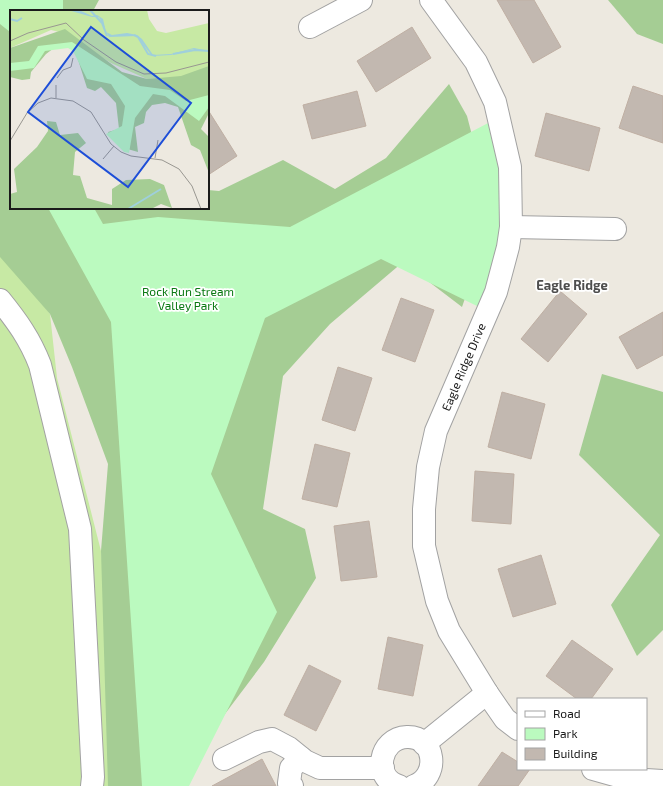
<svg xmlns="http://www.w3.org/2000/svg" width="663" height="786" font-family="'Exo 2',sans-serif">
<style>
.grass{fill:#c7e9a4}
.forest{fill:#a5cd94}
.park{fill:#bbfabf}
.building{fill:#c2b8b0;stroke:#bfafa3}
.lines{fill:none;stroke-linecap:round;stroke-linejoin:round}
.minor-casing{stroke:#a2a2a2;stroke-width:24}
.minor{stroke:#fff;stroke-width:22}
.labels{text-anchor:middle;stroke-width:3.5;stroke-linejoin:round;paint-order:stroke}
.park-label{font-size:12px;fill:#0a7912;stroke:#fff}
.street-label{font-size:12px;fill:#1b1b1b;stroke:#fff}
.neighbourhood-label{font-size:13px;font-weight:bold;fill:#4e4e4e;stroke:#fff}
.inset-river{fill:none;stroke:#9fcfdc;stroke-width:2}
.inset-road{fill:none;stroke:#999791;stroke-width:1}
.view{fill:#1d4ed8;fill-opacity:0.15;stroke:#1d4ed8;stroke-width:2}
.inset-edge{fill:none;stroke:#1b1b1b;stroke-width:2}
</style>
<rect width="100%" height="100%" fill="#ede9e0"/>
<path class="grass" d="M 0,246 L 50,314 L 57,378 L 101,551 L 128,786 L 0,786 Z"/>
<g class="forest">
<path d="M 0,0 L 99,0 L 93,11 L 11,11 L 11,208 L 208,208 L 208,190 L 219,191 L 283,160 L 335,189 L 386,158 L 449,84 L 467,116 L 480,166 L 478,261 L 462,307 L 403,262 L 330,324 L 283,376 L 263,509 L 305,529 L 316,578 L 264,662 L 185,767 L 174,786 L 108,786 L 101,551 L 108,464 L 72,367 L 50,314 L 0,257 Z"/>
<path d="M 608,0 L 663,0 L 663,44 L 637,34 Z"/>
<path d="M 602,374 L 663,392 L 663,630 L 637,656 L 611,605 L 660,535 L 579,455 Z"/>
</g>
<g class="park">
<path d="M 0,0 L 63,0 L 63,11 L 11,11 L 11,45 L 10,32 L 0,24 Z"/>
<path d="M 490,122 L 501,169 L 502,221 L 492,272 L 479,307 L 381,259 L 265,318 L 211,474 L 277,612 L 189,786 L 142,786 L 111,322 L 48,208 L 94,208 L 103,224 L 158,217 L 290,227 Z"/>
</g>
<g class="building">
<path d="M 497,0 L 534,0 L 561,47 L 533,63 Z"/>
<path d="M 412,27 L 431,58 L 376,92 L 357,61 Z"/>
<path d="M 633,86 L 663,96 L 663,143 L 619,128 Z"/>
<path d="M 357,91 L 366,126 L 312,139 L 303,105 Z"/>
<path d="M 208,110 L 237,156 L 208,175 Z"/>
<path d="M 546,113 L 600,128 L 589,171 L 535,156 Z"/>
<path d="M 560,291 L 587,314 L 548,362 L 521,339 Z"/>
<path d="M 401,298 L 434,310 L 415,362 L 382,350 Z"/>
<path d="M 663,312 L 663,355 L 637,369 L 619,337 Z"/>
<path d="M 338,367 L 372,378 L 355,431 L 322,420 Z"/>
<path d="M 502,392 L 545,404 L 531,459 L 488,447 Z"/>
<path d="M 315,444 L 350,453 L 337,507 L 302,499 Z"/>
<path d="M 475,471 L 514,474 L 511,524 L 472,521 Z"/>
<path d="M 369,521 L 377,577 L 341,581 L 334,526 Z"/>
<path d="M 541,555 L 556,604 L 513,617 L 498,569 Z"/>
<path d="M 388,637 L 423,645 L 413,696 L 378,689 Z"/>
<path d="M 572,640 L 613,669 L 591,699 L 577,699 L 546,676 Z"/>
<path d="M 309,665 L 341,681 L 316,731 L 284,715 Z"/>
<path d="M 502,752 L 518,762 L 518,769 L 530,769 L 518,786 L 478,786 Z"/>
<path d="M 262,759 L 276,786 L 212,786 Z"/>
</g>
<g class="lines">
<defs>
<g id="minor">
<path d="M 431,0 L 476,62 L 495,102 L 510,167 L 511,227 L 508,247 L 496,292 L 436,431 L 428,467 L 424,509 L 424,546 L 437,601 L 449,631 L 487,693 L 505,719 L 518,729"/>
<path d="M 310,27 L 361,0"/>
<path d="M 511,227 L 615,229"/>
<path d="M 0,300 C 17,321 30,339 40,365 L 80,529 L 93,777 L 92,786"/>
<path d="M 424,744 L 487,693"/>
<path d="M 224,759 L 259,742 L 272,739 L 289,748 L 305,761 L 320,768 L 383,768"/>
<path d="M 593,769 L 629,779 L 663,781"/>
<path d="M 292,786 L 289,783 L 291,768 L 301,758"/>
<path d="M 399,786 C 372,778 379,738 407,737 C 436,736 440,777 414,786"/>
</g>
</defs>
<use href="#minor" class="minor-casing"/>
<use href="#minor" class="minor"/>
</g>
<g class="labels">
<g class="park-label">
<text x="188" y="296">Rock Run Stream<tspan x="188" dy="14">Valley Park</tspan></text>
</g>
<g class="street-label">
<text transform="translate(464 367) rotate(-67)" y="4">Eagle Ridge Drive</text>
</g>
<g class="neighbourhood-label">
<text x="572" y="290">Eagle Ridge</text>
</g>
</g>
<g transform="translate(10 10)">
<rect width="199" height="199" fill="#ede9e0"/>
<path d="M 0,0 L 137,0 L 139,9 L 147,21 L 156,23 L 199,13 L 199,66 L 137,69 L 101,53 L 53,23 L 41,20 L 0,38 Z" fill="#c7e9a4"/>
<path d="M 55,19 L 112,62 L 137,69 L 171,66 L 199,56 L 199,103 L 191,119 L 199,127 L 199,163 L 190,140 L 181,135 L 168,97 L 155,93 L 142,95 L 136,102 L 134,113 L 125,117 L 128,142 L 114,138 L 102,128 L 98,122 L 109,119 L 106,93 L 91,77 L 85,81 L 77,78 L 64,37 L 48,35 L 36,44 L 21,62 L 20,69 L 12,70 L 0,67 L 0,38 ZM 37,111 L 46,112 L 50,125 L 68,123 L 76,133 L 65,142 L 63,165 L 70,166 L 77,188 L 102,195 L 102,179 L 116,170 L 140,169 L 154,175 L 162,198 L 151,194 L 141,199 L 0,199 L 0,184 L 7,182 L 4,159 L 27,137 L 38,121 Z" fill="#a5cd94"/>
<path d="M 62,32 L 130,76 L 160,80 L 176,91 L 199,85 L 199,97 L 189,111 L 155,86 L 143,84 L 125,108 L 119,143 L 114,142 L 96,124 L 112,116 L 115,96 L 101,74 L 77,69 L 63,41 L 58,38 L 35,41 L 24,58 L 0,61 L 0,53 L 19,51 L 28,36 Z" fill="#bbfabf"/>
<path d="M 58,0 L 69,0 L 82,6 L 87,5 L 93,9 L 96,22 L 102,25 L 117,23 L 127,25 L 132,29 L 143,45 L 161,44 L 184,38 L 199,41 L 183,39 L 161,45 L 142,46 L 127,26 L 99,27 L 89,7 L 82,7 Z" fill="#9fcfdc"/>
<path class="inset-river" d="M 80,0 L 92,13 L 97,26M 0,9 L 7,11 L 12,8M 124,25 L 128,27 L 138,44 L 146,46M 163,44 L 185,40 L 199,41M 118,199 L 151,179"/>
<path class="inset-road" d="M 0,31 L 18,23 L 56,13 L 74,30 L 106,52 L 134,64 L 156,63 L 199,52M 47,68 L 53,60 L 61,57 L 63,48M 46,75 L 46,88M 0,131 L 17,103 L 28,93 L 41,88 L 63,91 L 81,102 L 101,134 L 111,142 L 121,146 L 152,150 L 169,159 L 182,176 L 191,199M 145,148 L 148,130M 93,149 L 104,136"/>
<path class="view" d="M 81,17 L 181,93 L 118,177 L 18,102 Z"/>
<rect width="199" height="199" class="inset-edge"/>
</g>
<rect x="517" y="698" width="130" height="72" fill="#ffffff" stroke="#a4a4a4"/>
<rect x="525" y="711" width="20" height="6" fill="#ffffff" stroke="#a4a4a4"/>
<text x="553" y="718" font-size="12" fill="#1b1b1b">Road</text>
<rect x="525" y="728" width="20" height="12" fill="#bbfabf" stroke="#a4a4a4"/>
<text x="553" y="738" font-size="12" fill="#1b1b1b">Park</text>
<rect x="525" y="748" width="20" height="12" fill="#c2b8b0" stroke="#a4a4a4"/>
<text x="553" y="758" font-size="12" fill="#1b1b1b">Building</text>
</svg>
